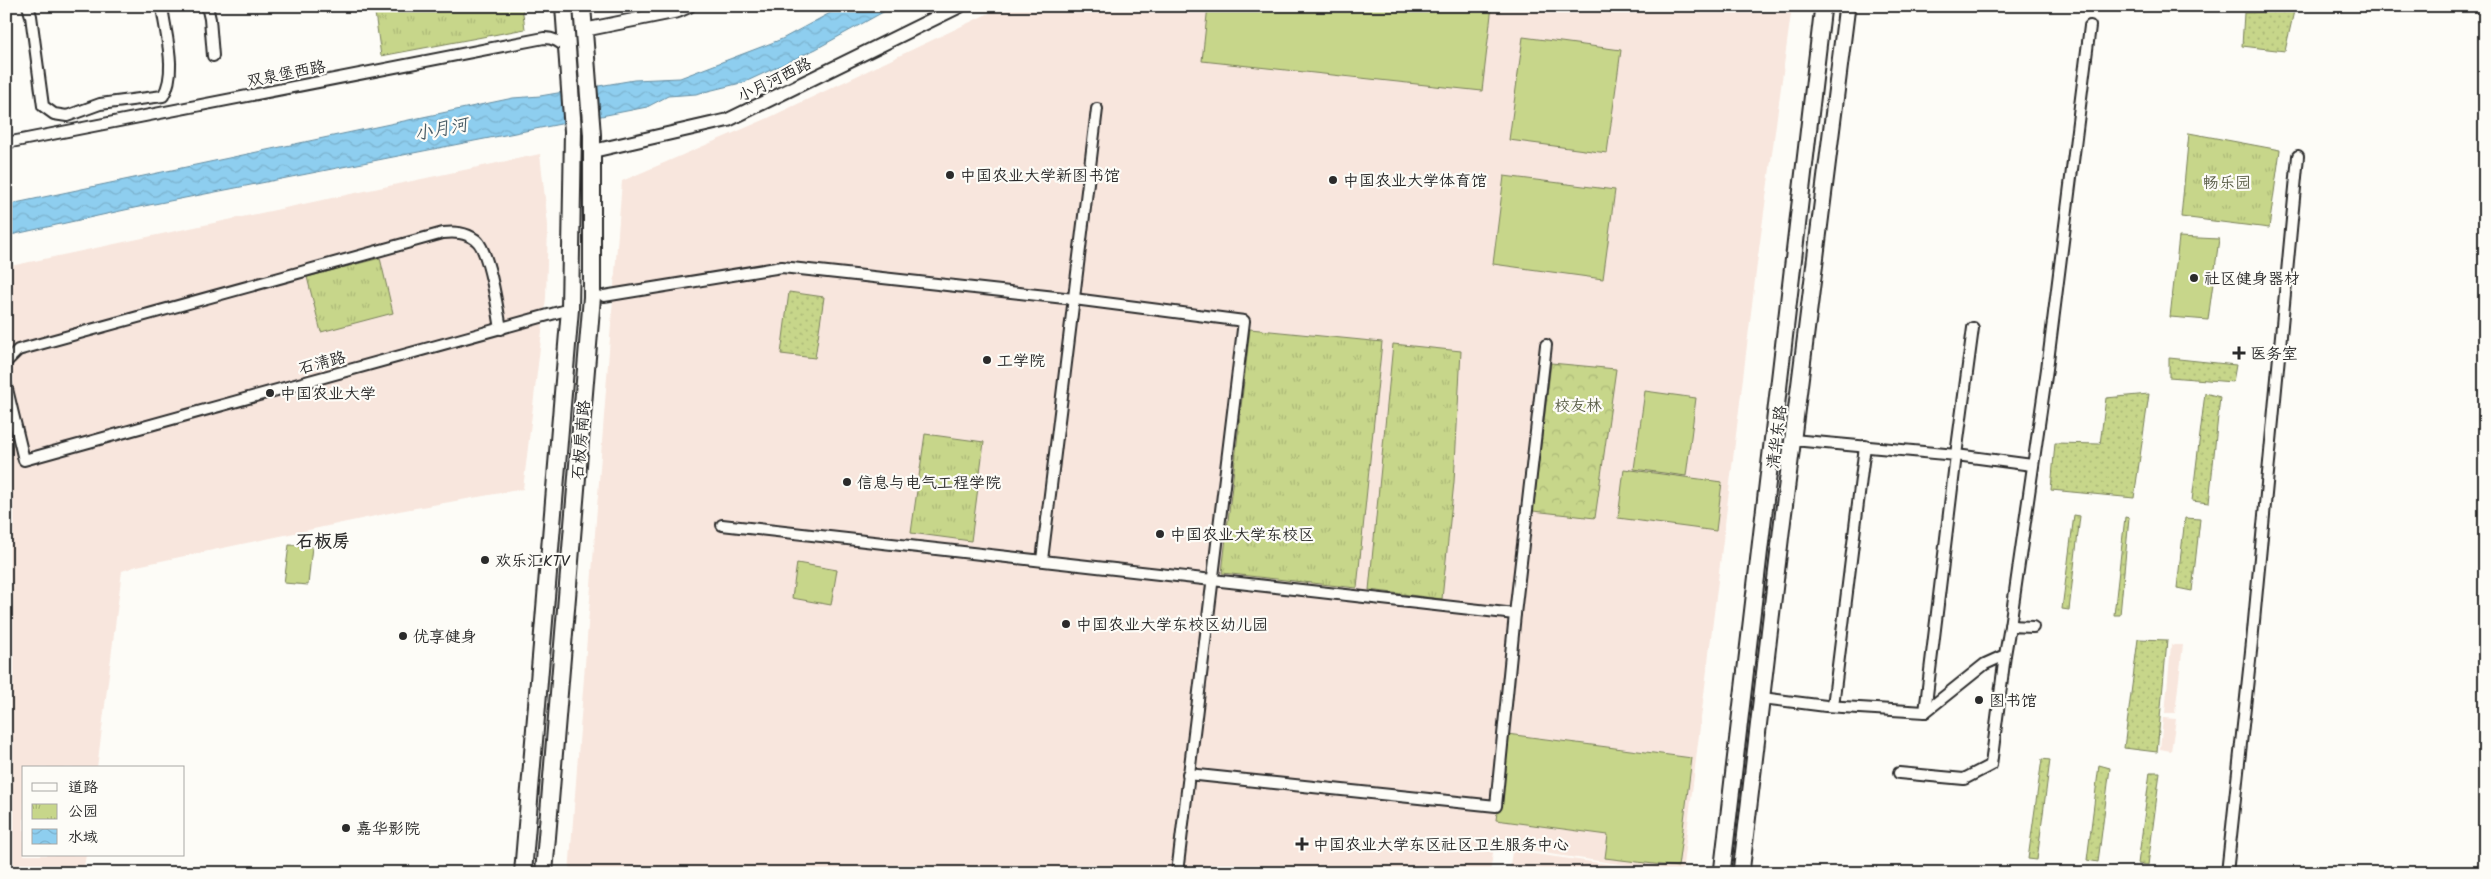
<svg xmlns="http://www.w3.org/2000/svg" width="2491" height="879" font-family="Kalam,'LXGW WenKai TC',sans-serif">
<style>
.built{fill:#f8e6dd}
.grass{fill:url(#grass-dots);stroke:#79805a}
.forest{fill:url(#forest-crowns);stroke:#79805a}
.park{fill:url(#park-tufts);stroke:#79805a}
.garden{fill:#c7d68a;stroke:#79805a}
.water{fill:url(#water-waves);stroke:#668da1}
.lines{fill:none;stroke-linecap:round;stroke-linejoin:round}
.minor-casing{stroke:#2b2b2b;stroke-width:14}
.tertiary-casing{stroke:#2b2b2b;stroke-width:16}
.secondary-casing{stroke:#2b2b2b;stroke-width:19}
.primary-casing{stroke:#2b2b2b;stroke-width:20}
.minor{stroke:#fdfcf7;stroke-width:10}
.tertiary{stroke:#fdfcf7;stroke-width:12}
.secondary{stroke:#fdfcf7;stroke-width:15}
.primary{stroke:#fdfcf7;stroke-width:16}
.poi-dot{fill:#2b2b2b;stroke:#fdfcf7;stroke-width:2}
.labels{text-anchor:middle;stroke-width:4.5;stroke-linejoin:round;paint-order:stroke}
.street-label{font-size:16px;fill:#2b2b2b;stroke:#fdfcf7}
.poi-label{font-size:16px;fill:#2b2b2b;stroke:#fdfcf7;text-anchor:start}
.park-label{font-size:16px;fill:#5a5e48;stroke:#fdfcf7}
.water-label{font-size:18px;font-style:italic;fill:#495c66;stroke:#fdfcf7}
.neighbourhood-label{font-size:18px;font-weight:bold;fill:#2b2b2b;stroke:#fdfcf7}
</style>
<defs>
<pattern id="grass-dots" width="8" height="8" patternUnits="userSpaceOnUse" patternTransform="scale(1.25)"><rect width="8" height="8" fill="#c7d68a"/><path d="M2 2h.1M6 6h.1" fill="none" stroke="#abb877" stroke-width="1.8" stroke-linecap="round"/></pattern>
<pattern id="forest-crowns" width="20" height="18" patternUnits="userSpaceOnUse" patternTransform="scale(1.25)"><rect width="20" height="18" fill="#c7d68a"/><path d="M2 6a3 3 0 1 1 6 0M12 15a3 3 0 1 1 6 0" fill="none" stroke="#abb877"/></pattern>
<pattern id="park-tufts" width="24" height="20" patternUnits="userSpaceOnUse" patternTransform="scale(1.25)"><rect width="24" height="20" fill="#c7d68a"/><path d="M3 7l-1-3M5 7V3M7 7l1-3M15 17l-1-3M17 17v-4M19 17l1-3" fill="none" stroke="#abb877"/></pattern>
<pattern id="water-waves" width="16" height="10" patternUnits="userSpaceOnUse" patternTransform="scale(1.25)"><rect width="16" height="10" fill="#8eceef"/><path d="M0 5q4-4 8 0t8 0" fill="none" stroke="#7bb1cd"/></pattern>
</defs>
<rect width="100%" height="100%" fill="#fdfcf7"/>
<filter id="ink" filterUnits="userSpaceOnUse"><feTurbulence type="fractalNoise" baseFrequency=".02" numOctaves="2"/><feDisplacementMap in="SourceGraphic" scale="10" xChannelSelector="R" yChannelSelector="G"/><feConvolveMatrix kernelMatrix="1 2 1 2 8 2 1 2 1" color-interpolation-filters="sRGB"/></filter>
<g filter="url(#ink)">
<g class="built">
<path d="M 1004,6 L 1792,6 L 1757,264 L 1682,873 L 1494,846 L 1490,873 L 569,873 L 622,181 L 766,119 Z"/>
<path d="M 540,154 L 548,225 L 546,298 L 523,489 L 399,511 L 137,566 L 122,571 L 97,768 L 24,768 L 24,855 L 86,855 L 83,873 L 6,871 L 6,267 Z"/>
<path d="M 2171,645 L 2183,645 L 2175,713 L 2165,713 Z"/>
<path d="M 2163,718 L 2176,719 L 2171,751 L 2160,749 Z"/>
<path d="M 1512,851 L 1672,873 L 1509,873 Z"/>
</g>
<g class="grass">
<path d="M 2294,11 L 2285,51 L 2242,46 L 2244,13 Z"/>
<path d="M 789,292 L 824,297 L 815,358 L 781,354 Z"/>
<path d="M 2169,358 L 2236,365 L 2233,382 L 2169,377 Z"/>
<path d="M 2205,393 L 2220,397 L 2209,503 L 2192,501 Z"/>
<path d="M 2149,394 L 2134,498 L 2051,490 L 2055,443 L 2100,444 L 2106,398 Z"/>
<path d="M 2074,515 L 2080,516 L 2069,610 L 2062,609 Z"/>
<path d="M 2125,517 L 2129,518 L 2120,615 L 2114,615 Z"/>
<path d="M 2185,518 L 2200,519 L 2192,591 L 2177,588 Z"/>
<path d="M 2138,639 L 2167,640 L 2157,752 L 2124,748 Z"/>
<path d="M 2042,759 L 2050,760 L 2037,860 L 2028,859 Z"/>
<path d="M 2099,765 L 2110,768 L 2098,862 L 2087,860 Z"/>
<path d="M 2150,772 L 2160,772 L 2148,865 L 2138,864 Z"/>
</g>
<path class="forest" d="M 1551,363 L 1616,369 L 1595,518 L 1533,511 Z"/>
<g class="park">
<path d="M 374,6 L 522,6 L 525,29 L 381,56 Z"/>
<path d="M 2189,133 L 2280,150 L 2269,228 L 2181,217 Z"/>
<path d="M 380,258 L 393,313 L 321,332 L 307,277 Z"/>
<path d="M 1250,329 L 1382,342 L 1357,588 L 1222,573 Z"/>
<path d="M 1393,344 L 1461,351 L 1454,482 L 1442,599 L 1369,590 Z"/>
<path d="M 925,434 L 984,442 L 971,541 L 911,533 Z"/>
</g>
<g class="garden">
<path d="M 1208,6 L 1492,6 L 1482,91 L 1202,61 Z"/>
<path d="M 1523,37 L 1621,50 L 1607,153 L 1509,140 Z"/>
<path d="M 1504,176 L 1615,190 L 1603,279 L 1493,264 Z"/>
<path d="M 2179,237 L 2219,239 L 2208,320 L 2170,317 Z"/>
<path d="M 1645,391 L 1696,398 L 1686,476 L 1634,469 Z"/>
<path d="M 1624,469 L 1722,482 L 1716,531 L 1618,518 Z"/>
<path d="M 289,545 L 312,546 L 308,585 L 284,583 Z"/>
<path d="M 797,563 L 837,570 L 831,605 L 792,598 Z"/>
<path d="M 1507,734 L 1692,758 L 1678,867 L 1605,858 L 1608,835 L 1496,820 Z"/>
</g>
<path class="water" d="M 843,6 L 894,6 L 816,49 L 745,82 L 696,94 L 668,96 L 647,107 L 134,208 L 6,236 L 6,205 L 513,98 L 540,96 L 634,80 L 680,78 L 782,39 Z"/>
<g class="lines">
<defs>
<g id="minor">
<path d="M 28,6 L 31,16 L 43,106 L 54,114 L 67,116 L 100,104 L 163,96 C 178,72 165,33 162,6"/>
<path d="M 207,6 L 210,19 L 213,56"/>
<path d="M 6,143 L 544,38 C 554,38 561,42 567,49"/>
<path d="M 604,296 L 782,267 L 1074,299 L 1244,321 L 1177,873"/>
<path d="M 1973,328 L 1956,455 L 2032,465"/>
<path d="M 6,362 L 18,350 L 443,233 C 455,232 465,232 476,240 C 489,250 498,311 501,329"/>
<path d="M 6,385 L 24,460 L 570,309"/>
<path d="M 1793,440 L 1956,455 L 1925,712"/>
<path d="M 722,525 L 1515,614"/>
<path d="M 1042,560 L 1097,109"/>
<path d="M 2010,626 L 2047,369 L 2090,26"/>
<path d="M 1762,698 L 1826,706 L 1925,712 L 1985,664 L 2005,655 L 2010,626 L 2033,627"/>
<path d="M 1833,706 L 1865,446"/>
<path d="M 1899,773 L 1964,779 L 1991,765 L 2005,655"/>
<path d="M 1188,774 L 1496,806 L 1515,614 L 1546,345"/>
<path d="M 2227,873 L 2252,642 L 2298,156"/>
</g>
<g id="tertiary">
<path d="M 584,30 L 678,11 L 689,6"/>
<path d="M 593,151 L 728,120 L 960,6"/>
</g>
<g id="secondary">
<path d="M 1722,873 L 1823,6"/>
<path d="M 1741,873 L 1781,533 L 1847,6"/>
</g>
<g id="primary">
<path d="M 523,873 L 570,309 L 573,131 L 564,6"/>
<path d="M 544,873 L 592,297 L 592,135 L 582,6"/>
</g>
</defs>
<use href="#minor" class="minor-casing"/>
<use href="#tertiary" class="tertiary-casing"/>
<use href="#secondary" class="secondary-casing"/>
<use href="#primary" class="primary-casing"/>
<use href="#minor" class="minor"/>
<use href="#tertiary" class="tertiary"/>
<use href="#secondary" class="secondary"/>
<use href="#primary" class="primary"/>
</g>
</g>
<g class="poi-dot">
<circle cx="950" cy="175" r="5"/>
<circle cx="1333" cy="180" r="5"/>
<circle cx="2194" cy="278" r="5"/>
<path d="M2236.5 345.5h5v5h5v5h-5v5h-5v-5h-5v-5h5z"/>
<circle cx="987" cy="360" r="5"/>
<circle cx="270" cy="393" r="5"/>
<circle cx="847" cy="482" r="5"/>
<circle cx="1160" cy="534" r="5"/>
<circle cx="485" cy="560" r="5"/>
<circle cx="1066" cy="624" r="5"/>
<circle cx="403" cy="636" r="5"/>
<circle cx="1979" cy="700" r="5"/>
<circle cx="346" cy="828" r="5"/>
<path d="M1299.5 836.5h5v5h5v5h-5v5h-5v-5h-5v-5h5z"/>
</g>
<g class="labels">
<g class="street-label">
<text transform="translate(286 73) rotate(-11)" y="6">双泉堡西路</text>
<text transform="translate(774 79) rotate(-26)" y="6">小月河西路</text>
<text transform="translate(322 362) rotate(-15)" y="6">石清路</text>
<text transform="translate(1776 437) rotate(-83)" y="6">清华东路</text>
<text transform="translate(580 440) rotate(-85)" y="6">石板房南路</text>
</g>
<g class="poi-label">
<text x="960" y="181">中国农业大学新图书馆</text>
<text x="1343" y="186">中国农业大学体育馆</text>
<text x="2204" y="284">社区健身器材</text>
<text x="2250" y="359">医务室</text>
<text x="997" y="366">工学院</text>
<text x="280" y="399">中国农业大学</text>
<text x="857" y="488">信息与电气工程学院</text>
<text x="1170" y="540">中国农业大学东校区</text>
<text x="495" y="566">欢乐汇KTV</text>
<text x="1076" y="630">中国农业大学东校区幼儿园</text>
<text x="413" y="642">优享健身</text>
<text x="1989" y="706">图书馆</text>
<text x="356" y="834">嘉华影院</text>
<text x="1313" y="850">中国农业大学东区社区卫生服务中心</text>
</g>
<g class="park-label">
<text x="2227" y="188">畅乐园</text>
<text x="1578" y="411">校友林</text>
</g>
<g class="water-label">
<text transform="translate(441 129) rotate(-11)" y="6">小月河</text>
</g>
<g class="neighbourhood-label">
<text x="323" y="547">石板房</text>
</g>
</g>
<rect width="2491" height="879" fill="none" stroke="#fdfcf7" stroke-width="25"/>
<rect x="12" y="12" width="2466" height="854" fill="none" stroke="#2b2b2b" stroke-width="2" filter="url(#ink)"/>
<rect x="22" y="766" width="162" height="90" fill="#fdfcf7" stroke="#a9a8a5"/>
<rect x="32" y="783" width="25" height="8" fill="#fdfcf7" stroke="#a9a8a5"/>
<text x="68" y="792" font-size="15" fill="#2b2b2b">道路</text>
<rect x="32" y="804" width="25" height="15" fill="url(#park-tufts)" stroke="#a9a8a5"/>
<text x="68" y="816" font-size="15" fill="#2b2b2b">公园</text>
<rect x="32" y="829" width="25" height="15" fill="url(#water-waves)" stroke="#a9a8a5"/>
<text x="68" y="842" font-size="15" fill="#2b2b2b">水域</text>
</svg>
